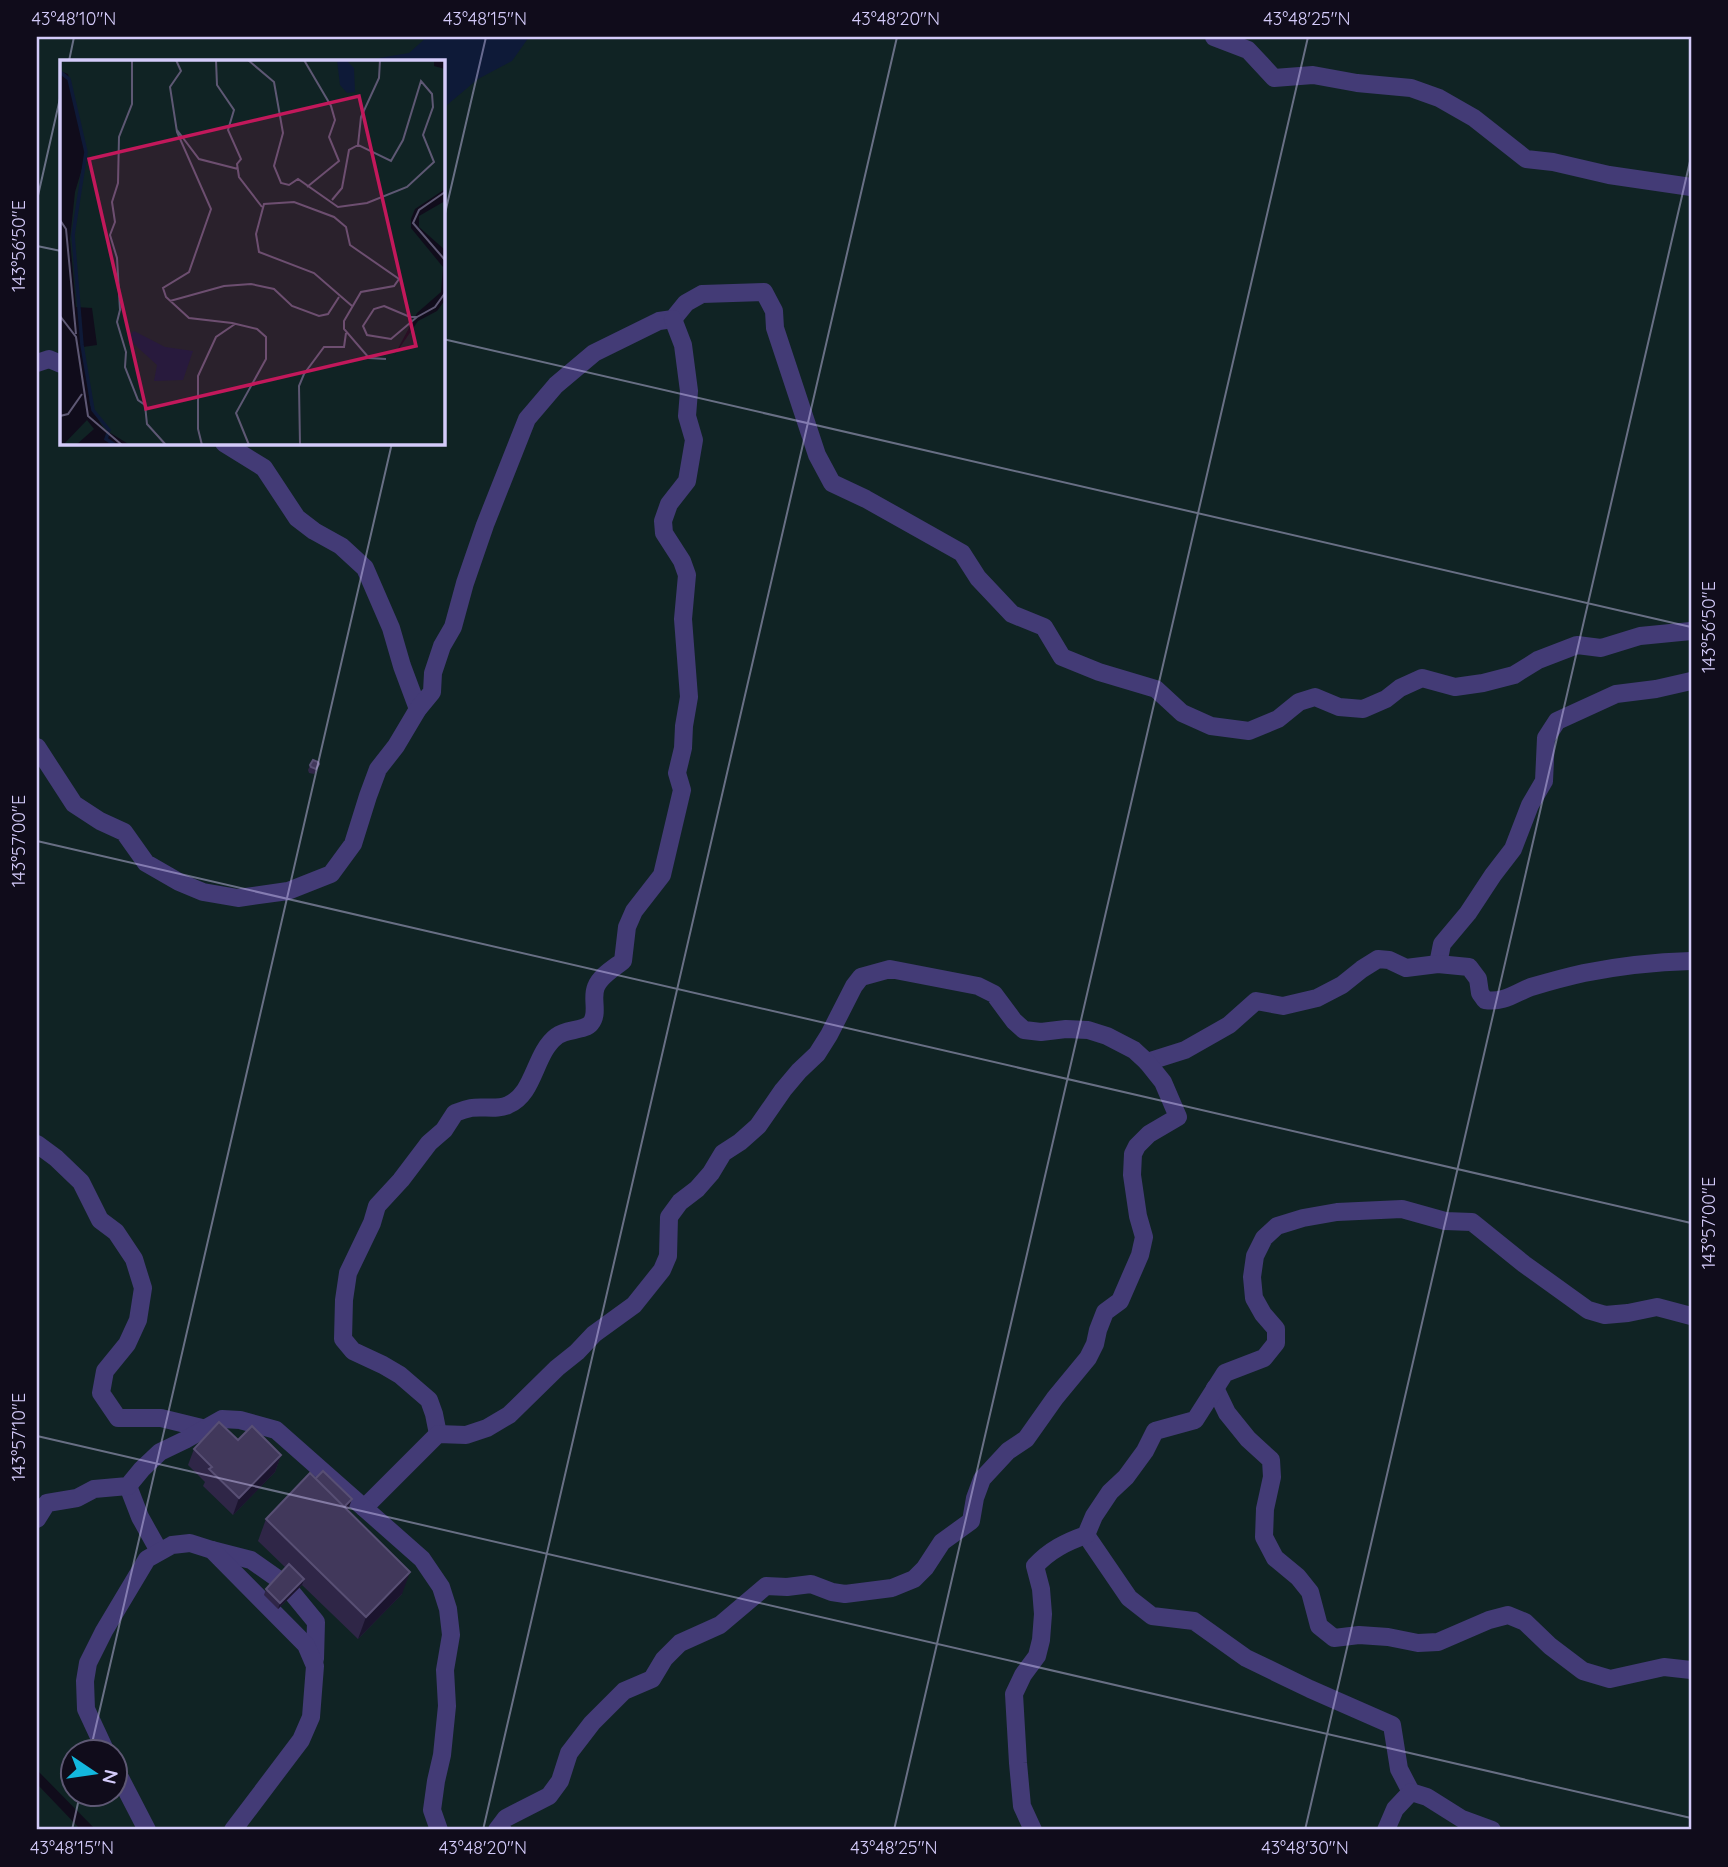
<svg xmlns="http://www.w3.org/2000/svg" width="1728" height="1867" font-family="Quicksand,sans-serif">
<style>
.green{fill:#102324;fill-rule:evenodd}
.water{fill:#0e1a38}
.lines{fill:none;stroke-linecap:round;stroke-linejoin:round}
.minor{stroke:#433b76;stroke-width:18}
.wall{fill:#2f2647}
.shaded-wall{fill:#1b142e}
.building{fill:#41385b;stroke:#584f74;stroke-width:2}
.ticks{fill:none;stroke:#d4cbfa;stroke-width:2;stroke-opacity:0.45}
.inset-river{fill:none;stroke:#0e1a38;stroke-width:3.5}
.inset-road{fill:none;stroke:#5e5874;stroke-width:2}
.view{fill:#c2185b;fill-opacity:0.15;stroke:#c2185b;stroke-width:3.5}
.inset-edge{fill:none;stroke:#d4cbfa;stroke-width:3.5}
.neatline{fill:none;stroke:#d4cbfa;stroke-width:2.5}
.ticks-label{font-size:18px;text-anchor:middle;fill:#d4cbfa}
</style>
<rect width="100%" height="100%" fill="#100c1b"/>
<g class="green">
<path d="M 37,37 L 1691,37 L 1691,1830 L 96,1830 L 37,1770 ZM 61,61 L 443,61 L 443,443 L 61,443 ZM 74,1752 L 116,1752 L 116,1794 L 74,1794 Z"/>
<path d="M 37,1784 L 81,1830 L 37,1830 Z"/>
</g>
<path class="water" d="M 427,37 L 529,37 L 512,61 L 478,79 L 447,105 L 443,112 L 443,61 L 361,61 L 409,53 Z"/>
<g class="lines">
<g class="minor">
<path d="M 1214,37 L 1248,50 L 1274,78 L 1313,75 L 1357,83 L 1411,88 L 1439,98 L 1474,118 L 1526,159 L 1553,162 L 1609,175 L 1691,187"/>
<path d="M 37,363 L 49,359 L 61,364"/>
<path d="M 224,443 L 264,468 L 297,518 L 314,531 L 341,546 L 365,568 L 391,628 L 402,666 L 418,709"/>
<path d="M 37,747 L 74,804 L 100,821 L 124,832 L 146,863 L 179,882 L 203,892 L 238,898 L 288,891 L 331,874 L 353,844 L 368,796 L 378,769 L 396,746 L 418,709 L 432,692 L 433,673 L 442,646 L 453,627 L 465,583 L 485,525 L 527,419 L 556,385 L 594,353 L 659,321 L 673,319 L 686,303 L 702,294 L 764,292 L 774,311 L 775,328 L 817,455 L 832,483 L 866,499 L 962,553 L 978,578 L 1012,614 L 1044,627 L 1062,657 L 1099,672 L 1156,689 L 1182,713 L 1211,726 L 1249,731 L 1278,719 L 1299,702 L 1315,697 L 1339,707 L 1363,709 L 1386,699 L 1400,688 L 1422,678 L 1455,687 L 1483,683 L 1514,675 L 1538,660 L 1577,645 L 1601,648 L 1640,636 L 1691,631"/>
<path d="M 1438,964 L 1442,944 L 1468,913 L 1493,875 L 1513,849 L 1530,805 L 1544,781 L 1546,738 L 1557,721 L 1616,694 L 1656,689 L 1691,681"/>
<path d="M 1147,1062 L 1185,1050 L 1229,1025 L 1256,1001 L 1283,1006 L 1317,998 L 1342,985 L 1362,969 L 1378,959 L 1389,960 L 1406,968 L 1438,964 L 1469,967 L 1478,979 L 1480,993 L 1485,1000 C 1504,1003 1515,993 1531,987 C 1548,982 1566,977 1584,973 C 1619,966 1655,962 1691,961"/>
<path d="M 37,1144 L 56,1158 L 81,1182 L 100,1220 L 116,1232 L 134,1259 L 143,1288 L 138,1320 L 127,1344 L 105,1371 L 101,1393 L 118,1418 L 161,1418 L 206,1429"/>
<path d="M 1215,1388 L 1227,1413 L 1248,1439 L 1271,1460 L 1272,1477 L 1265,1509 L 1264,1537 L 1275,1558 L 1298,1577 L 1310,1592 L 1319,1626 L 1334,1638 L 1359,1635 L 1388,1637 L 1418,1643 L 1438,1642 L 1489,1620 L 1508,1615 L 1525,1622 L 1550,1646 L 1583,1671 L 1610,1679 L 1664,1667 L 1691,1670"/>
<path d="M 438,1434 L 434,1414 L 429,1400 L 400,1375 L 383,1365 L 353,1351 L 343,1339 L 344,1300 L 348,1273 L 372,1223 L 377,1206 L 401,1180 L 429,1143 L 444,1130 L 455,1113 C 460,1111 466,1109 471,1108 C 482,1106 498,1110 508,1105 C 535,1094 534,1053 557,1036 C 566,1029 585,1031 591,1023 C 599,1013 591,998 596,987 C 600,976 614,968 623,961 L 627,927 L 634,911 L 662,875 L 682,790 L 677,773 L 683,748 L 684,726 L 689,697 L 683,619 L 687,575 L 682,561 L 664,533 L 663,521 L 669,504 L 687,481 L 694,440 L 687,416 L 689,391 L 683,345 L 673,319"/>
<path d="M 128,1486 L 140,1517 L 159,1551"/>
<path d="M 364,1508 L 438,1434 L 466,1435 L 487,1428 L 509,1415 L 557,1368 L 577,1352 L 594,1334 L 634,1305 L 662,1270 L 668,1256 L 669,1217 L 680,1202 L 697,1189 L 711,1173 L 723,1153 L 740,1142 L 758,1126 L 783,1090 L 799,1071 L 817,1054 L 829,1035 L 854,986 L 861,977 L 890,969 L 978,986 L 994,994 L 1014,1021 L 1024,1030 L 1041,1032 L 1066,1029 L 1088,1030 L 1107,1036 L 1134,1050 L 1147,1062 L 1163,1082 L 1178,1117 L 1149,1134 L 1137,1146 L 1133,1154 L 1132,1175 L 1138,1216 L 1144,1237 L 1140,1255 L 1120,1301 L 1105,1312 L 1098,1330 L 1095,1344 L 1088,1358 L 1055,1398 L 1026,1439 L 1008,1451 L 982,1479 L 975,1498 L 971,1521 L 942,1542 L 925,1568 L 914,1579 L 892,1588 L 845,1594 L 832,1592 L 811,1584 L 787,1587 L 766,1586 L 720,1625 L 680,1643 L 664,1659 L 652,1679 L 624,1691 L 592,1723 L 569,1753 L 560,1781 L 549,1796 L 506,1818 L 497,1830"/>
<path d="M 37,1519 L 47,1503 L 77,1498 L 94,1489 L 128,1486 L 142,1469 L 160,1452 L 185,1440 L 222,1419 L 240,1420 L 276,1430 L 422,1559 L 441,1587 L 448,1609 L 451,1635 L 445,1670 L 447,1706 L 442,1755 L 436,1781 L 432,1810 L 439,1830"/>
<path d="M 1086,1535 L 1129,1598 L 1152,1616 L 1194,1621 L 1246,1658 L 1310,1689 L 1392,1725 L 1399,1769 L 1411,1792"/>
<path d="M 212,1550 L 251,1560 L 278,1579"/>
<path d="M 293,1594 L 316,1622 L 315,1659"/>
<path d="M 106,1752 L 86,1709 L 85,1681 L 88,1663 L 104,1631 L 147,1559 L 172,1545 L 190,1543 L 212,1550 L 306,1645 L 315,1666 L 311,1717 L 301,1740 L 233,1830"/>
<path d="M 116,1770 L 147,1830"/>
<path d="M 1033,1830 L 1022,1806 L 1018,1763 L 1014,1694 L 1023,1675 L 1037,1656 L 1041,1640 L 1043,1614 L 1041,1589 L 1035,1566 C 1050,1550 1066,1542 1086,1535 L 1094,1516 L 1110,1492 L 1126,1477 L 1145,1451 L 1155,1431 L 1195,1420 L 1225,1373 L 1264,1358 L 1276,1343 L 1276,1329 L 1263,1314 L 1254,1298 L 1252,1277 L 1255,1256 L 1264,1238 L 1277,1226 L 1303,1218 L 1337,1212 L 1402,1209 L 1445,1221 L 1472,1222 L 1524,1264 L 1588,1310 L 1605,1315 L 1628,1313 L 1657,1307 L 1691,1316"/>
<path d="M 1386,1830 L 1395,1809 L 1411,1792 L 1427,1797 L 1462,1819 L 1492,1830"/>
</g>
</g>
<g class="wall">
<path d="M 310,765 L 317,770 L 314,774 L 309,773 L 308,770 Z"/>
<path d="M 238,1440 L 281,1455 L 275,1472 L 233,1515 L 203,1486 L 205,1482 L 188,1465 L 194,1449 Z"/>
<path d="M 347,1510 L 402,1594 L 358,1639 L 302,1585 L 278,1609 L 264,1595 L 266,1589 L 286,1568 L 258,1541 L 266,1519 Z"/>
</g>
<g class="shaded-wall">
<path d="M 281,1455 L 275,1472 L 233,1515 L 239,1498 Z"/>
<path d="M 352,1499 L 348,1510 L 336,1515 Z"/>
<path d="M 410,1572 L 402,1594 L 358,1639 L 366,1617 Z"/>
<path d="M 304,1579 L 302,1585 L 278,1609 L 280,1603 Z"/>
</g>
<g class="building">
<path d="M 313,760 L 318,762 L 319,764 L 316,769 L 311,767 L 310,765 Z"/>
<path d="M 219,1422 L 238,1440 L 252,1426 L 281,1455 L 239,1498 L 209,1469 L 212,1467 L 194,1449 Z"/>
<path d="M 323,1471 L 352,1499 L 344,1507 L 315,1479 Z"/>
<path d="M 310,1473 L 410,1572 L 366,1617 L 266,1519 Z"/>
<path d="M 289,1564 L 304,1579 L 280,1603 L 266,1589 Z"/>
</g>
<path class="ticks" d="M 69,61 L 74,37M 37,200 L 61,94M 443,222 L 486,37M 37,246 L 61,251M 443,339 L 1691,627M 37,841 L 1691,1223M 37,1436 L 1691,1818M 90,1752 L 392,443M 72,1830 L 80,1794M 483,1830 L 897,37M 894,1830 L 1308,37M 1305,1830 L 1691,157"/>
<g transform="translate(60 60)">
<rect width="385" height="385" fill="#100c1b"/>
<path d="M 0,0 L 374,0 L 374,6 L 385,9 L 385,129 L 355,149 L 351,159 L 351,168 L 383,207 L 381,232 L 357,253 L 334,296 L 358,261 L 377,251 L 385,240 L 385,385 L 70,385 L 44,369 L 30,345 L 23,287 L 37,285 L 32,248 L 16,247 L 10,179 L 15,132 L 27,92 L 8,14 L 0,11 ZM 385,141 L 385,190 L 359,167 L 359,156 ZM 27,360 L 34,369 L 16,385 L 3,385 Z" fill="#102324"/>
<path d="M 277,0 L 286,0 L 294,8 L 295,32 L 287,33 L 280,25 ZM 74,271 L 105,287 L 133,291 L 123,320 L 94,321 L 97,305 L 74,284 L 70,275 Z" fill="#0e1a38"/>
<path class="inset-river" d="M 0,12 L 9,19 L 26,92 L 13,175 L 22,285M 22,285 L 33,350 L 49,370 L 46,379 L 55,385"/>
<path class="inset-road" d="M 72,0 L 72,44 L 59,77 L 58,123 L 52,142 L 55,162 L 50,175 L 57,198 L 60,250 L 57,262 L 66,292 L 65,307 L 78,340 L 85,345 L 87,364 L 106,385M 116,0 L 121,11 L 110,27 L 117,72 L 151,149 L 129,212 L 103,228 L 106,237 L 129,258 L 172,263 L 197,269 L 206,277 L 206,299 L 176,353 L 189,385M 156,0 L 157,25 L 174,50 L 168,70 L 181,99 L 177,104 L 179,117 L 202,147M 188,0 L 214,22 L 223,73 L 214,106 L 221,123 L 229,125 L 238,119 L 278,147 L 307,143 L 347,127 L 374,102 L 363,75 L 373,47 L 372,34 L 361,21 L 343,80 L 331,101 L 298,85 L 301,57 L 319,18 L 320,0M 244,0 L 271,46 L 275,60 L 269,77 L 279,101 L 247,127M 117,70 L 139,99 L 178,109M 385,132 L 359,150 L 353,163 L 385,200M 272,140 L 282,128 L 289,90 L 298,85M 0,160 L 6,169 L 16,274M 110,241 L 164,226 L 191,224 L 214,229 L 232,246 L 259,256 L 268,254 L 279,237M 292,246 L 254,213 L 199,192 L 196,174 L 204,144 L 234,142 L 274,157 L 286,167 L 290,185 L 339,219 L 334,226 L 301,232 L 284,261 L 284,269 L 309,298 L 326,299M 324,246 L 350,257 L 357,257 L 331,279 L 307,275 L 303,266 L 314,249 ZM 0,256 L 16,277 L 28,356 L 62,385M 357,257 L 375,247 L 385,233M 0,356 L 8,354 L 22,334M 142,385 L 138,369 L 138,316 L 156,277 L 175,264M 240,385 L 239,326 L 244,314 L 264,287 L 284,287 L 286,273"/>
<path class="view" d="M 299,36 L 356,286 L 86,349 L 29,99 Z"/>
<rect width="385" height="385" class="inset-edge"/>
</g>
<rect width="1728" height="1867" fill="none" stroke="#100c1b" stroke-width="77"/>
<g transform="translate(94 1773) rotate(103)"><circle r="33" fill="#100c1b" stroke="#5e5874" stroke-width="2"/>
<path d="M0-5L12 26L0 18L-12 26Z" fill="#13b8de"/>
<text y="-10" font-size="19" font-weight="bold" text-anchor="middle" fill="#d4cbfa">N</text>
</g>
<rect x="38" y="38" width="1652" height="1790" class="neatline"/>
<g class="ticks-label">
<text x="74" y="25">43°48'10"N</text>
<text x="485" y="25">43°48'15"N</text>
<text x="896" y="25">43°48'20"N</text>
<text x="1307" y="25">43°48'25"N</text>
<text transform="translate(19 246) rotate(-90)" y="6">143°56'50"E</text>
<text transform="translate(1709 627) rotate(-90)" y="6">143°56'50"E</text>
<text transform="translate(19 841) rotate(-90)" y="6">143°57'00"E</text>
<text transform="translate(1709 1223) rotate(-90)" y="6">143°57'00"E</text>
<text transform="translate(19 1437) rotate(-90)" y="6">143°57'10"E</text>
<text x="72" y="1854">43°48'15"N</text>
<text x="483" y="1854">43°48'20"N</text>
<text x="894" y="1854">43°48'25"N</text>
<text x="1305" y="1854">43°48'30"N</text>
</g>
</svg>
